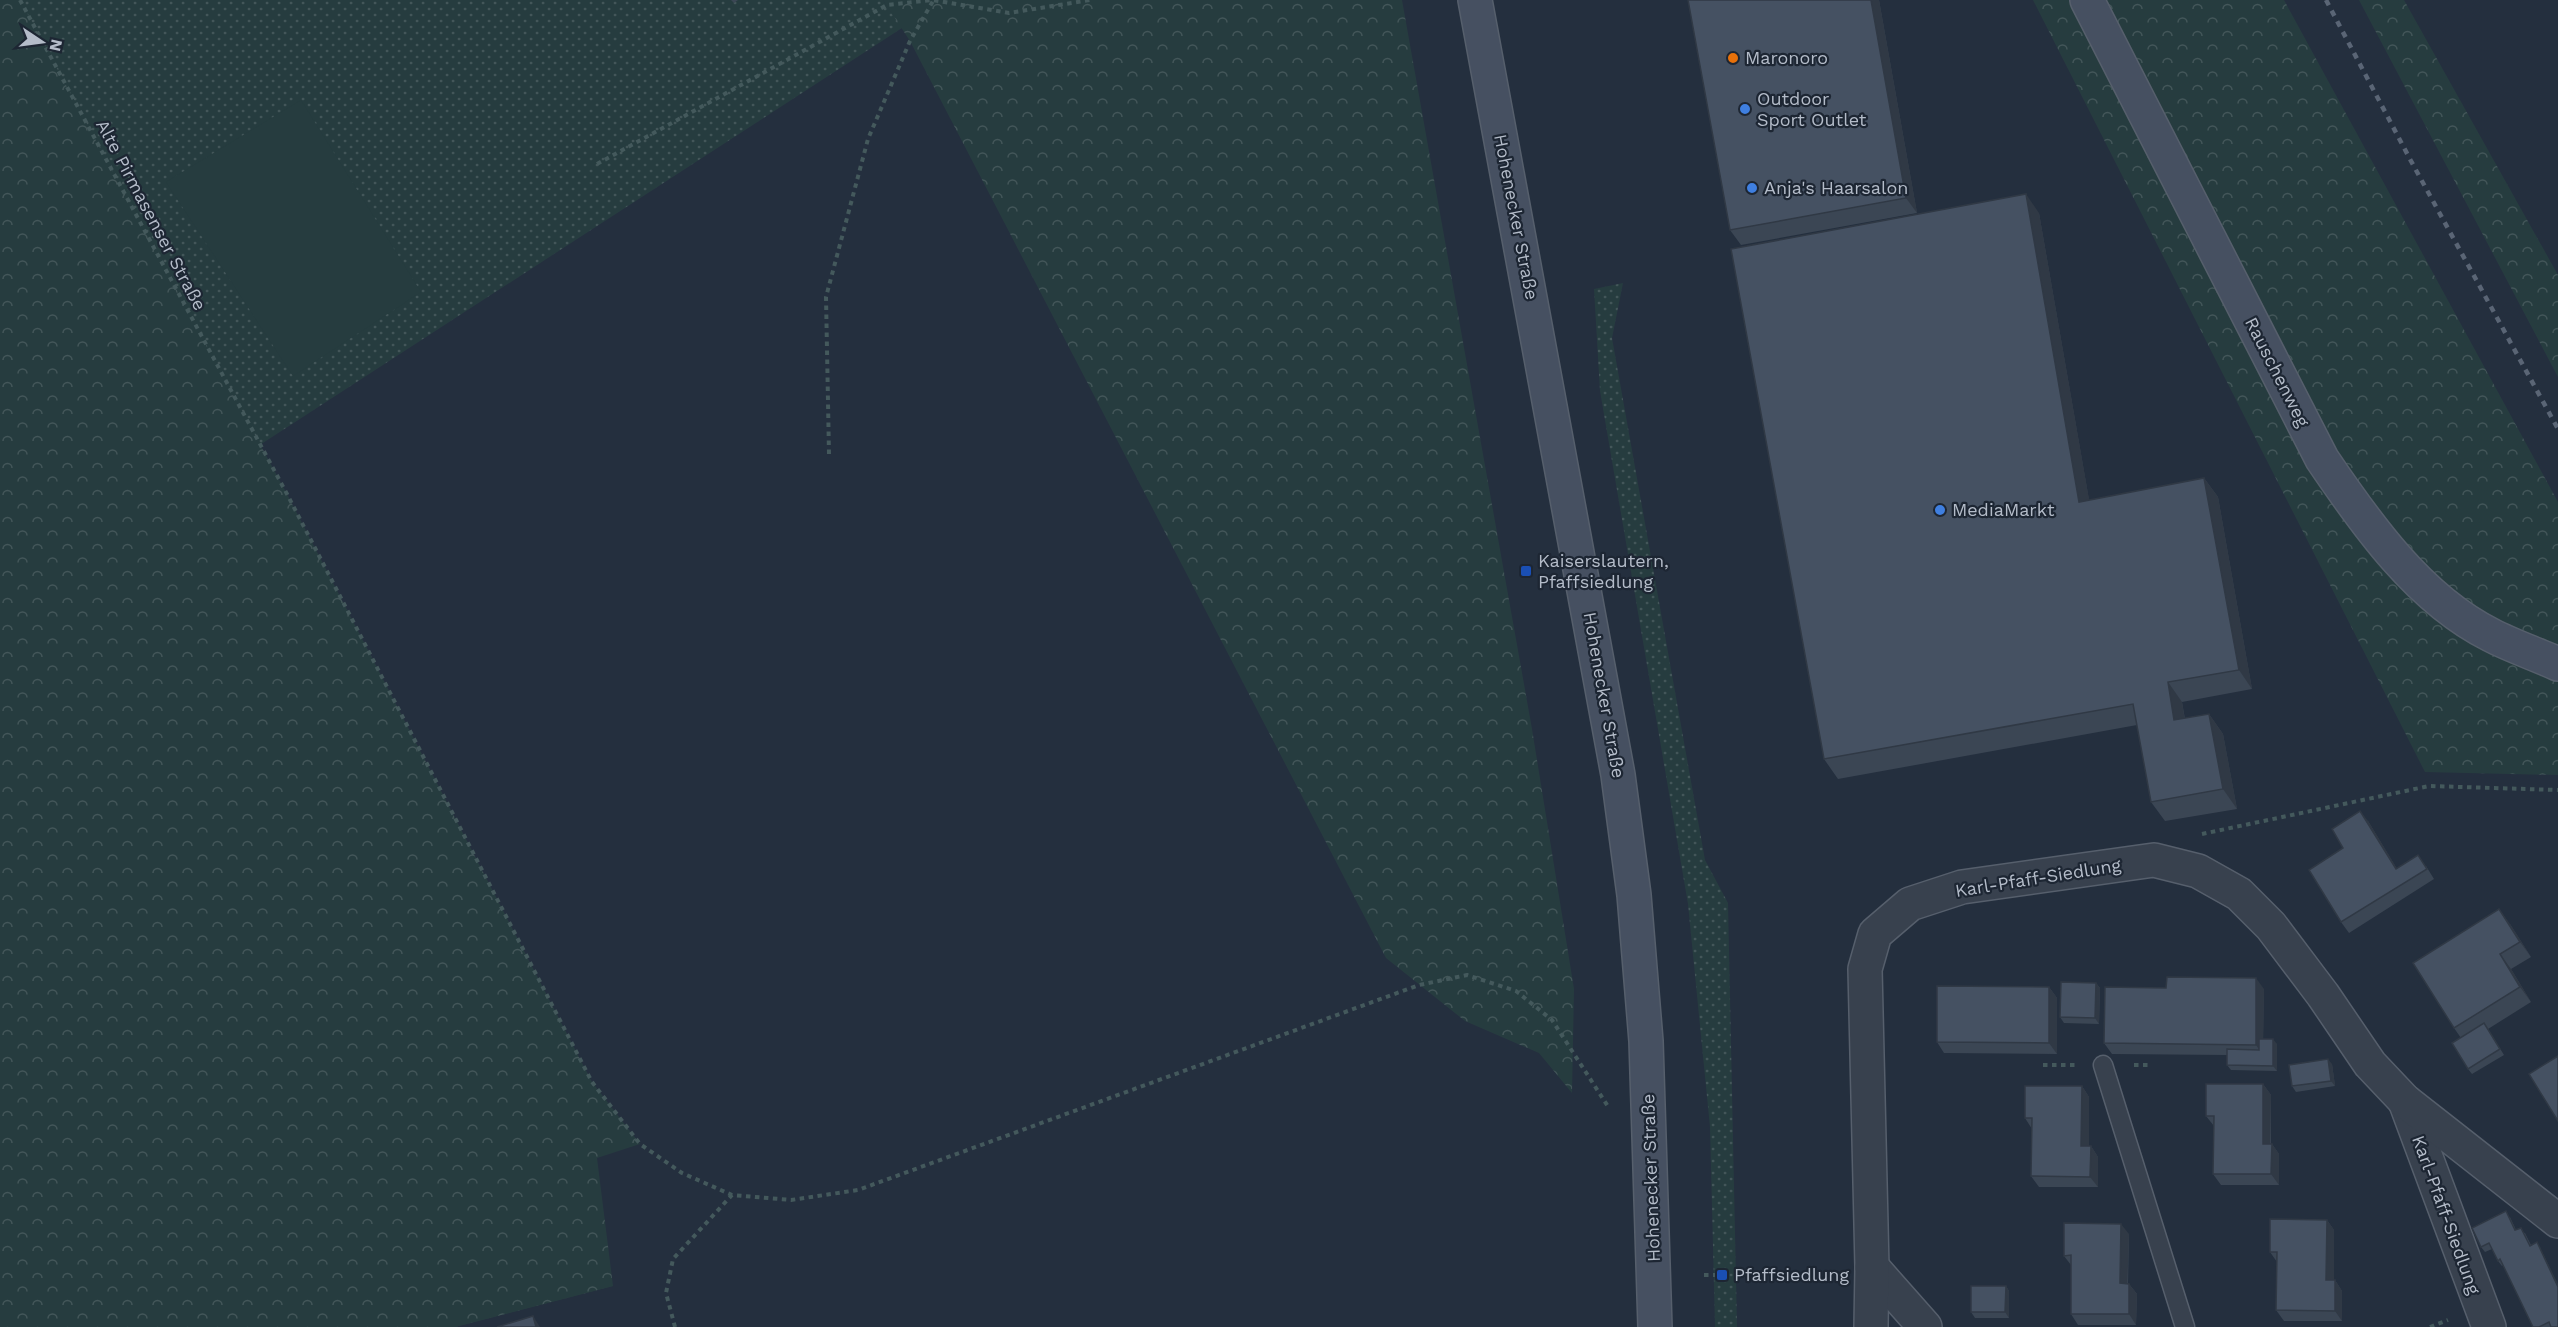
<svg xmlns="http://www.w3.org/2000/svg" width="2558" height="1327" font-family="'Work Sans',sans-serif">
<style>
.grass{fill:url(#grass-dots)}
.forest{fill:url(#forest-crowns)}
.garden{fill:#263c3f}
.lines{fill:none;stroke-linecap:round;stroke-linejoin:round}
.lane-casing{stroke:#565f6c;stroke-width:21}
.street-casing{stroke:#565f6c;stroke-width:36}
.secondary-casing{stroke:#565f6c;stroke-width:36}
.path{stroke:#44595c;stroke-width:4;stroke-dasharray:4.5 4.5;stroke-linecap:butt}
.lane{stroke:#38414e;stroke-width:18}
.street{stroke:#38414e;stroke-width:33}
.secondary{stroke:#465061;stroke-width:33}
.rail{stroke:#5a6575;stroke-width:4.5;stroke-dasharray:6 6;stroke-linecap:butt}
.wall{fill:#3b4654}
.shaded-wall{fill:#303945}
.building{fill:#455162;stroke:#303945;stroke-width:1.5}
.food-dot{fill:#e8710a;stroke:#1d2633;stroke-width:2}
.shop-dot{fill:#3f7fe0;stroke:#1d2633;stroke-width:2}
.transit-dot{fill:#1a4fb4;stroke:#1d2633;stroke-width:2}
.labels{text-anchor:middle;stroke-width:4.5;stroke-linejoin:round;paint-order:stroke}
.poi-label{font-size:18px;fill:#b4bcc9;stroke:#1d2633;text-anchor:start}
.street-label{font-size:18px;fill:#b4bcc9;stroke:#1d2633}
</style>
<defs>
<pattern id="grass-dots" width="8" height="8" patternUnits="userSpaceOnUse" patternTransform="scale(1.5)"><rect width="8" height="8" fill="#263c3f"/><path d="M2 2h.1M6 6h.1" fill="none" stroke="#435659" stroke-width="1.8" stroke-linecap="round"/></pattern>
<pattern id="forest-crowns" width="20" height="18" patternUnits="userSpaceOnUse" patternTransform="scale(1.5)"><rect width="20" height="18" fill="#263c3f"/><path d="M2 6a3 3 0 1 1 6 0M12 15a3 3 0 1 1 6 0" fill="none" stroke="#435659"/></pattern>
</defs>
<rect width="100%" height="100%" fill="#242f3e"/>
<g class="grass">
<path d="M 0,0 L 883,0 L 902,28 L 243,456 L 613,1286 L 455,1327 L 0,1327 Z"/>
<path d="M 1623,283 L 1612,338 L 1705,860 L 1728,903 L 1737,1327 L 1715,1327 L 1710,1127 L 1688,904 L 1600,391 L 1594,289 Z"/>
</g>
<g class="forest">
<path d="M 0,0 L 20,0 L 287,494 L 592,1082 L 640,1144 L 597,1158 L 613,1286 L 455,1327 L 0,1327 Z"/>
<path d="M 883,0 L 1402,0 L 1532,729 L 1574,989 L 1572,1093 L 1539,1053 L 1465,1021 L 1386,958 L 910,41 Z"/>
<path d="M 2033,0 L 2284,0 L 2558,502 L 2558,775 L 2425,772 Z"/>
<path d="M 2359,0 L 2404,0 L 2558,275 L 2558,377 Z"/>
</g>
<path class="garden" d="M 301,100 L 421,292 L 293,376 L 166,182 Z"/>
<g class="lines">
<defs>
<path id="lane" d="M 2103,1065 L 2185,1327"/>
<g id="street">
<path d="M 2405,1101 L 2489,1327"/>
<path d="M 1872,1267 L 1925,1327"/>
<path d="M 1871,1327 L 1872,1267 L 1865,969 L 1875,934 L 1910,904 L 1962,887 L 2154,860 L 2198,871 L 2239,894 L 2271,926 L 2323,995 L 2370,1064 L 2405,1101 L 2558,1221"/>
</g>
<g id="secondary">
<path d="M 1475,0 L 1618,775 L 1634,895 L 1646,1041 L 1655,1327"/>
<path d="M 2087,0 L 2322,459 C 2366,524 2419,599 2491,635 C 2512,646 2536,654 2558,664"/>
</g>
</defs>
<use href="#lane" class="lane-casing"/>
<use href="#street" class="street-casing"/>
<use href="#secondary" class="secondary-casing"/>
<g class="path">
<path d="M 20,0 L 287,494 L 592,1082 L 640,1144 L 682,1173 L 732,1195 L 791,1200 L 858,1190 L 1419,985 L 1467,975 L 1516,991 L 1552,1020 L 1609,1108"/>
<path d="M 597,164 L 887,5 L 933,0 L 1009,13 L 1090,0"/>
<path d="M 829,454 L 826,297 L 868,139 L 910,41 L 933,1"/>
<path d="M 2202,834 L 2429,786 L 2558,790"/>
<path d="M 2043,1065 L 2075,1065"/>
<path d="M 2134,1065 L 2151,1065"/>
<path d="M 1704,1275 L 1722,1275"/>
<path d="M 675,1327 L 666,1293 L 673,1259 L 732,1195"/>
<path d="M 2430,1327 L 2448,1320"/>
</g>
<use href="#lane" class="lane"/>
<use href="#street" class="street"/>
<use href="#secondary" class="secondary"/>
<path class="rail" d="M 2326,0 L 2411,161 L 2558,429"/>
</g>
<g class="wall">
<path d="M 731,0 L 738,0 L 734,3 Z"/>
<path d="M 1879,0 L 1917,213 L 1741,245 L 1730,230 Z"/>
<path d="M 2039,213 L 2089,500 L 2204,478 L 2218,497 L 2252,689 L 2182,702 L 2185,719 L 2209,714 L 2223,734 L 2237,809 L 2165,821 L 2151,802 L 2137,725 L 1838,779 L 1824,759 Z"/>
<path d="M 2368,821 L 2397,869 L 2426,866 L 2434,879 L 2349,933 L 2341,922 L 2343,848 Z"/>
<path d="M 2510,924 L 2531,957 L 2511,969 L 2531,1002 L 2488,1029 L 2504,1055 L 2472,1074 L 2468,1069 L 2461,1038 L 2454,1028 Z"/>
<path d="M 2096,983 L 2100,988 L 2099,1024 L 2064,1023 L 2060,1017 Z"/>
<path d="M 2049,987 L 2057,998 L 2057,1054 L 1944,1053 L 1937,1042 Z"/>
<path d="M 2264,989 L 2263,1039 L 2277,1044 L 2277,1071 L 2231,1070 L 2227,1065 L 2227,1055 L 2112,1054 L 2104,1043 Z"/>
<path d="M 2332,1064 L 2335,1086 L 2296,1092 L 2292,1086 Z"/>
<path d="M 2263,1084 L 2271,1095 L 2271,1144 L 2272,1144 L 2279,1154 L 2279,1185 L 2221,1185 L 2213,1174 L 2214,1126 L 2206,1116 Z"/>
<path d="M 2082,1086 L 2089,1097 L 2089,1146 L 2091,1146 L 2098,1157 L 2098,1187 L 2039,1187 L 2031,1176 L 2032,1129 L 2025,1118 Z"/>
<path d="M 2510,1217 L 2516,1230 L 2525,1233 L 2531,1245 L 2540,1247 L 2558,1327 L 2533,1327 L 2503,1265 L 2502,1266 L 2498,1261 L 2492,1249 L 2485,1252 L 2481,1247 Z"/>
<path d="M 2327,1220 L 2334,1230 L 2334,1280 L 2335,1280 L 2342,1291 L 2342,1321 L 2284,1321 L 2276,1310 L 2277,1262 L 2270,1252 Z"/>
<path d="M 2129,1234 L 2128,1284 L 2129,1284 L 2137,1294 L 2136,1325 L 2078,1325 L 2071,1314 L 2071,1265 L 2064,1256 Z"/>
<path d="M 2006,1286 L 2009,1291 L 2009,1318 L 1975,1318 L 1971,1312 Z"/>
</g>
<g class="shaded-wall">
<path d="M 1871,0 L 1879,0 L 1917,213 L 1906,198 Z"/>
<path d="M 2026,194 L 2039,213 L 2093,522 L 2079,502 Z"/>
<path d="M 2204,478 L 2218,497 L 2252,689 L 2239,670 Z"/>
<path d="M 2168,682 L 2182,702 L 2188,740 L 2174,720 Z"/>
<path d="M 2209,714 L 2223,734 L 2237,809 L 2223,789 Z"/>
<path d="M 2360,811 L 2368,821 L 2404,880 L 2396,869 Z"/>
<path d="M 2499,909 L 2510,924 L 2531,957 L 2520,942 Z"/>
<path d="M 2500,954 L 2511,969 L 2531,1002 L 2520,987 Z"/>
<path d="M 2256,978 L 2264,989 L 2263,1055 L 2256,1045 Z"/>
<path d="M 2096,983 L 2100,988 L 2099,1024 L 2095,1018 Z"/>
<path d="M 2049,987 L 2057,998 L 2057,1054 L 2049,1043 Z"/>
<path d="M 2273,1039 L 2277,1044 L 2277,1071 L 2273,1066 Z"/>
<path d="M 2328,1059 L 2332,1064 L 2335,1086 L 2331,1081 Z"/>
<path d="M 2263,1084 L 2271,1095 L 2270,1154 L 2263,1144 Z"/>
<path d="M 2082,1086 L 2089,1097 L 2089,1157 L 2081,1146 Z"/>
<path d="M 2272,1144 L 2279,1154 L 2279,1185 L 2271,1174 Z"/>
<path d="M 2091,1146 L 2098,1157 L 2098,1187 L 2090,1177 Z"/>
<path d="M 2327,1220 L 2334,1230 L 2334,1290 L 2326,1280 Z"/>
<path d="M 2121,1224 L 2129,1234 L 2127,1294 L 2120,1283 Z"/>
<path d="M 2537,1242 L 2540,1247 L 2558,1284 L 2558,1287 Z"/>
<path d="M 2335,1280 L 2342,1291 L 2342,1321 L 2335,1311 Z"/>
<path d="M 2129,1284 L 2137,1294 L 2136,1325 L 2129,1314 Z"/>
<path d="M 2006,1286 L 2009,1291 L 2009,1318 L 2005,1312 Z"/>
<path d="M 533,1316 L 540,1327 L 536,1327 Z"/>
</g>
<g class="building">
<path d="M 1688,0 L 1871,0 L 1906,198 L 1730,230 Z"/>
<path d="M 2026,194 L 2079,502 L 2204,478 L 2239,670 L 2168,682 L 2174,720 L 2209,714 L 2223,789 L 2151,802 L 2133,704 L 1824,759 L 1731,249 Z"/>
<path d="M 2360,811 L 2396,869 L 2418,855 L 2427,869 L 2341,922 L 2309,870 L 2343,848 L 2332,829 Z"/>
<path d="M 2499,909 L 2520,942 L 2500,954 L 2520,987 L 2454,1028 L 2413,963 Z"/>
<path d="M 2167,977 L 2256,978 L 2256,1045 L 2104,1043 L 2105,987 L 2166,988 Z"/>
<path d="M 2061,982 L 2096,983 L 2095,1018 L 2060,1017 Z"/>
<path d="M 1937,986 L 2049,987 L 2049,1043 L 1937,1042 Z"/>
<path d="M 2484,1023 L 2500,1049 L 2468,1069 L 2452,1043 Z"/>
<path d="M 2259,1039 L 2273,1039 L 2273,1066 L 2227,1065 L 2227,1049 L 2259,1050 Z"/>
<path d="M 2558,1056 L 2558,1121 L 2529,1074 Z"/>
<path d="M 2328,1059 L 2331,1081 L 2292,1086 L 2289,1065 Z"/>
<path d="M 2206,1084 L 2263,1084 L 2263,1144 L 2272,1144 L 2271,1174 L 2213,1174 L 2214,1116 L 2206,1116 Z"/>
<path d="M 2025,1086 L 2082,1086 L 2081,1146 L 2091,1146 L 2090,1177 L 2031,1176 L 2032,1118 L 2025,1118 Z"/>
<path d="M 2506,1211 L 2515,1230 L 2521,1228 L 2530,1246 L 2537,1242 L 2558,1287 L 2558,1327 L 2551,1327 L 2549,1322 L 2539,1327 L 2533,1327 L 2500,1259 L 2498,1261 L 2489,1243 L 2481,1247 L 2472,1228 Z"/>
<path d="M 2270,1219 L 2327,1220 L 2326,1280 L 2335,1280 L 2335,1311 L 2276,1310 L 2277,1252 L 2270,1252 Z"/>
<path d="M 2064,1223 L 2121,1224 L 2120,1283 L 2129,1284 L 2129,1314 L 2071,1314 L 2071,1255 L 2064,1256 Z"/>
<path d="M 1971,1286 L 2006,1286 L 2005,1312 L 1971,1312 Z"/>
<path d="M 533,1316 L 536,1327 L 497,1327 Z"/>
</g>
<circle class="food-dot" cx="1733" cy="58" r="6"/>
<g class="shop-dot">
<circle cx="1745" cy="109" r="6"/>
<circle cx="1752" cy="188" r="6"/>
<circle cx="1940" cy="510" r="6"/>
</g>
<g class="transit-dot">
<rect x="1520" y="565" width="12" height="12" rx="3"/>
<rect x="1716" y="1269" width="12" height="12" rx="3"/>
</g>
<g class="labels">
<g class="poi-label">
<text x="1745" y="64">Maronoro</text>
<text x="1757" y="105">Outdoor<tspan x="1757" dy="21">Sport Outlet</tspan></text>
<text x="1764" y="194">Anja's Haarsalon</text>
<text x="1952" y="516">MediaMarkt</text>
<text x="1538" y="567">Kaiserslautern,<tspan x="1538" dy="21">Pfaffsiedlung</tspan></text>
<text x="1734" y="1281">Pfaffsiedlung</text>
</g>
<g class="street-label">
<text transform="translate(151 215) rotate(62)" y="6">Alte Pirmasenser Straße</text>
<text transform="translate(1516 217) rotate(79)" y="6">Hohenecker Straße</text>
<text transform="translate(2277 372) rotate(63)" y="6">Rauschenweg</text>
<text transform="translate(1604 695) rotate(80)" y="6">Hohenecker Straße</text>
<text transform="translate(2038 878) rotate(-9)" y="6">Karl-Pfaff-Siedlung</text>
<text transform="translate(1651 1178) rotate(-92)" y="6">Hohenecker Straße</text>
<text transform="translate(2446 1215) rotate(70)" y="6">Karl-Pfaff-Siedlung</text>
</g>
</g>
<g transform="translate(42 42) rotate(103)" stroke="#1d2633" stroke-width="4.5" paint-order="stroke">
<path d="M0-4.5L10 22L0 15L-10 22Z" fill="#b4bcc9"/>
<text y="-9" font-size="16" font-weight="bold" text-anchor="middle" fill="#b4bcc9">N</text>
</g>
</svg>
